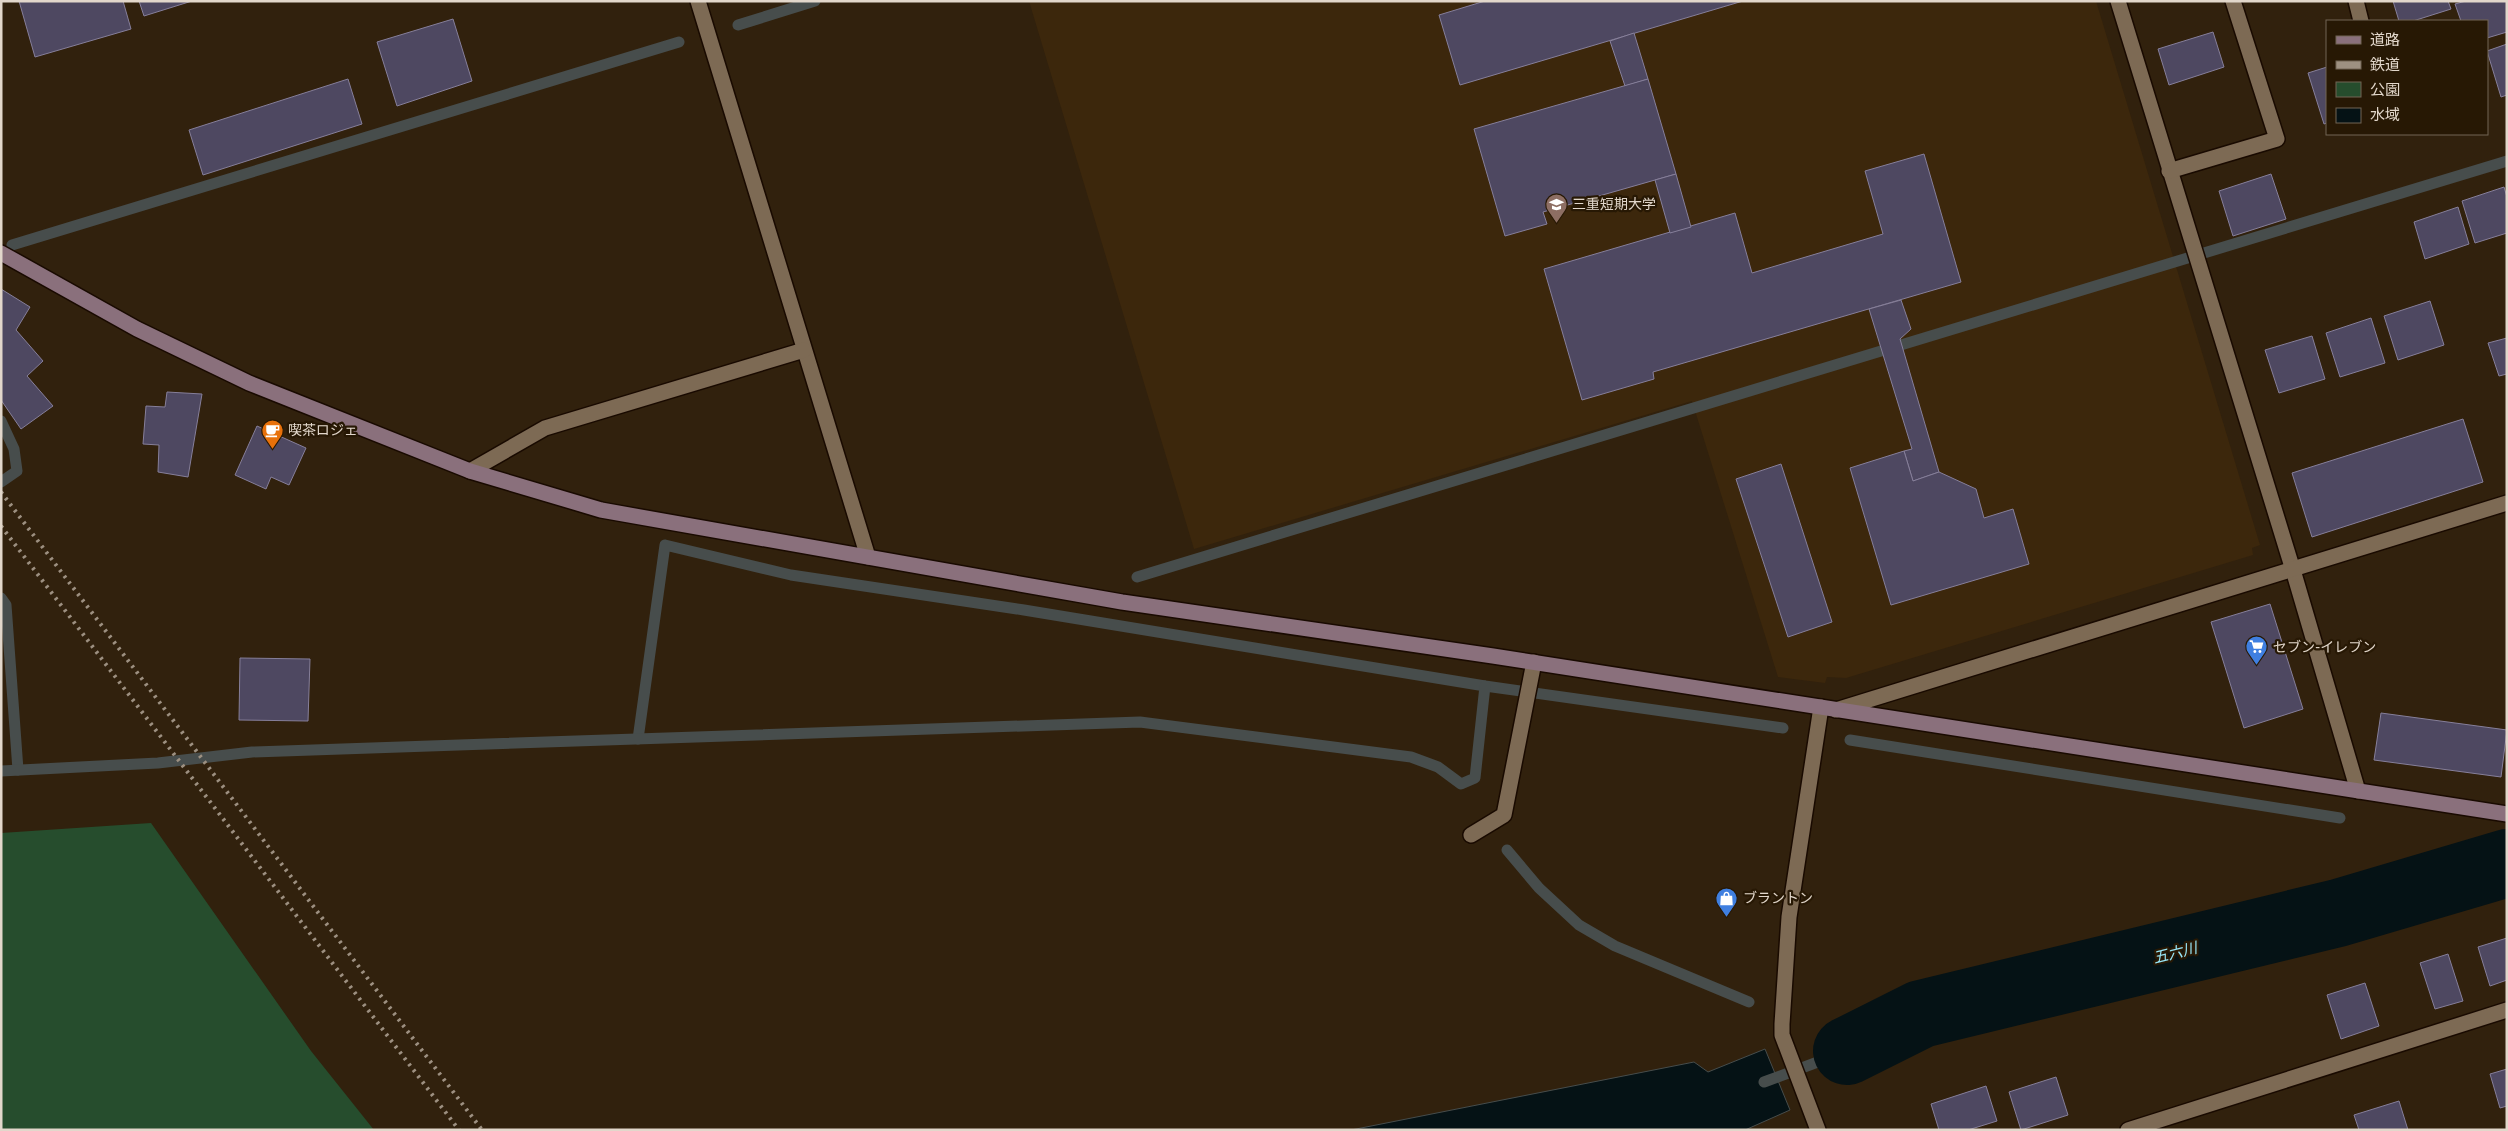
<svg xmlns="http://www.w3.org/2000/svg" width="2508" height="1131" font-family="'Public Sans','Noto Sans JP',sans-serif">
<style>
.built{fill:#3c270c}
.green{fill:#264d2d}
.water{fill:#051215;stroke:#474d4c}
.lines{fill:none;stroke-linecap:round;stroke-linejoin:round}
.stream{stroke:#474d4c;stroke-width:11}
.river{stroke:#051215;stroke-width:68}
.building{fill:#4e4861;stroke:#867f9a}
.lane-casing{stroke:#190a00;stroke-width:18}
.street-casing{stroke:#190a00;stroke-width:18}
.secondary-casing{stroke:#190a00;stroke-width:18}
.lane{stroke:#7d6a54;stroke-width:15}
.street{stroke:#7d6a54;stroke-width:15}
.secondary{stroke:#8a707c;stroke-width:15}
.rail{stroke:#9d9081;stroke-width:4;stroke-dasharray:2.5 5;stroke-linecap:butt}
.labels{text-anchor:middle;stroke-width:4.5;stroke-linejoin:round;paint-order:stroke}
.poi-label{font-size:14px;fill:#e2d7cb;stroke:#271804;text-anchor:start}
.water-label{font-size:15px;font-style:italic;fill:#98e6f7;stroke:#271804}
</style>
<rect width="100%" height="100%" fill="#31210d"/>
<path class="built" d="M 1029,1 L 2096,1 L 2260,545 L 2252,548 L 2253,555 L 1846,678 L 1827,677 L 1825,683 L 1778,677 L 1692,401 L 1194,549 Z"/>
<path class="green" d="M 151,823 L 311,1051 L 374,1130 L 1,1130 L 1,833 Z"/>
<path class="water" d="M 1765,1049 L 1790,1110 L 1745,1130 L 1351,1130 L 1694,1062 L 1708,1072 Z"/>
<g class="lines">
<g class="stream">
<path d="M 738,25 L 815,1"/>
<path d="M 12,245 L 679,42"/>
<path d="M 1,421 L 14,449 L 17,471 L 1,482"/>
<path d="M 1137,577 L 2507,161"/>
<path d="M 1,598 L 6,605 L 18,770"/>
<path d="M 638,739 L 665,545 L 791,575 L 1024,610 L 1485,686 L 1783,728"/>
<path d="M 1850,740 L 2340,818"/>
<path d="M 1,771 L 158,763 L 252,752 L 1140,722 L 1411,757 L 1438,767 L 1461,784 L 1475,778 L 1485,686"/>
<path d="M 1507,850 L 1539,888 L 1579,925 L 1615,946 L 1749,1002"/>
<path d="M 1764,1082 L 1847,1051"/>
</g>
<path class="river" d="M 1847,1051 L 1921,1014 L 2338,913 L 2507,863"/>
</g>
<g class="building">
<path d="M 19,1 L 123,1 L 131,29 L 35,57 Z"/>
<path d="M 139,1 L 192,1 L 144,16 Z"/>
<path d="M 1485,1 L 1743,1 L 1460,85 L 1439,15 Z"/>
<path d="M 2393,1 L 2448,1 L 2451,9 L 2413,21 L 2399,21 Z"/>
<path d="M 2466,1 L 2507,1 L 2507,32 L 2487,38 L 2487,21 L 2461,21 L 2455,4 Z"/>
<path d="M 453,19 L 472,81 L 397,106 L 377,42 Z"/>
<path d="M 2213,32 L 2224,67 L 2169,85 L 2158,49 Z"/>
<path d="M 1634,33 L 1648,79 L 1625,86 L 1610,41 Z"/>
<path d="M 2507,44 L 2507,95 L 2501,97 L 2487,51 Z"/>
<path d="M 2327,67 L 2327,123 L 2324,124 L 2308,73 Z"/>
<path d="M 348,79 L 362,124 L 203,175 L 189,130 Z"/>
<path d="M 1648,79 L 1676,174 L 1543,212 L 1547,224 L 1505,236 L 1474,129 Z"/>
<path d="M 1924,154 L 1961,282 L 1653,372 L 1654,379 L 1582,400 L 1544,269 L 1735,213 L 1752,273 L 1883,234 L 1865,171 Z"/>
<path d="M 1676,174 L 1691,227 L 1670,233 L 1655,180 Z"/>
<path d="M 2271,174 L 2286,219 L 2233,236 L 2219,191 Z"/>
<path d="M 2504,187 L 2507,197 L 2507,233 L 2475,243 L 2462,201 Z"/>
<path d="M 2458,207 L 2469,244 L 2425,259 L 2414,222 Z"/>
<path d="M 1,289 L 30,307 L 16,330 L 43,361 L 27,376 L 53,406 L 21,429 L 1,400 Z"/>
<path d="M 1901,300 L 1911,329 L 1900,339 L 1939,472 L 1913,481 L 1904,451 L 1912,449 L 1869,309 Z"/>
<path d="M 2430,301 L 2444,345 L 2398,360 L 2384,316 Z"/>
<path d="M 2371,318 L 2385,363 L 2340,377 L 2326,333 Z"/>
<path d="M 2312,336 L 2325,379 L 2279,393 L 2265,350 Z"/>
<path d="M 2507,338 L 2507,374 L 2499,376 L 2488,343 Z"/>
<path d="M 167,392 L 202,394 L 188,477 L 158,472 L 159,445 L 143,444 L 146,406 L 165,407 Z"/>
<path d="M 2463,419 L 2483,482 L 2312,537 L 2292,473 Z"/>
<path d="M 257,426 L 306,448 L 289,485 L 271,477 L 266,489 L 235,475 Z"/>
<path d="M 1904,451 L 1913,481 L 1939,472 L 1976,489 L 1984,518 L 2013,509 L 2029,564 L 1891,605 L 1850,468 Z"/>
<path d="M 1781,464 L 1832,622 L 1788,637 L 1736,479 Z"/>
<path d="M 2270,604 L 2303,709 L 2244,728 L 2211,622 Z"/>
<path d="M 240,658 L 310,659 L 308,721 L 239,720 Z"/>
<path d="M 2381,713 L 2507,730 L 2501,777 L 2374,760 Z"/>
<path d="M 2507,938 L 2507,980 L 2490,986 L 2478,947 Z"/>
<path d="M 2448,954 L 2463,1001 L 2435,1009 L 2420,963 Z"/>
<path d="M 2365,983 L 2379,1026 L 2341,1039 L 2327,995 Z"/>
<path d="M 2507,1069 L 2507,1106 L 2500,1108 L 2490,1074 Z"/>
<path d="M 2056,1077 L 2068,1115 L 2021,1130 L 2009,1092 Z"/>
<path d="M 1986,1086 L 1997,1121 L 1968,1130 L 1939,1130 L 1931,1104 Z"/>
<path d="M 2399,1101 L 2408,1130 L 2359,1130 L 2354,1115 Z"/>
</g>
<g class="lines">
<defs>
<path id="lane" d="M 1471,835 L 1504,815 L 1534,662"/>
<g id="street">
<path d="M 698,1 L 868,557"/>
<path d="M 2118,1 L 2293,570 L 2358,791"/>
<path d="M 2356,1 L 2361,21"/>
<path d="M 2169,171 L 2277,139 L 2233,1"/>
<path d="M 470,471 L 545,428 L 804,350"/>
<path d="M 1836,710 L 2507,503"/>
<path d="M 1818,1130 L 1782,1035 L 1782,1024 L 1789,917 L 1821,707"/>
<path d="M 2128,1130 L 2507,1010"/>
</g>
<path id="secondary" d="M 1,253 L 137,329 L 249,383 L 470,471 L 601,510 L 1122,602 L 1493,656 L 2507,814"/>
</defs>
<use href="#lane" class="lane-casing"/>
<use href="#street" class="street-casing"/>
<use href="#secondary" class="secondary-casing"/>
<use href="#lane" class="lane"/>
<use href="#street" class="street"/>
<use href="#secondary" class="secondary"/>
<g class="rail">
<path d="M 1,492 L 482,1130"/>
<path d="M 1,526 L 459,1130"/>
</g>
</g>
<defs>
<symbol id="university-pin" viewBox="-11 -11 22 30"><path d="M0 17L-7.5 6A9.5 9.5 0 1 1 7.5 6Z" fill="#8d6e63" stroke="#271804"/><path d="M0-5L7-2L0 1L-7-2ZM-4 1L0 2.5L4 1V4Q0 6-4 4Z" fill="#fff"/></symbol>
<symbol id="cafe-pin" viewBox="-11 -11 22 30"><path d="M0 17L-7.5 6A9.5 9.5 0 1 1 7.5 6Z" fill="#e8710a" stroke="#271804"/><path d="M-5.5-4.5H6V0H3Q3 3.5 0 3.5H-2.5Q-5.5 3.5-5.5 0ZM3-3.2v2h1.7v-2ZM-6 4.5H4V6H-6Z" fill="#fff"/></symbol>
<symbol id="supermarket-pin" viewBox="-11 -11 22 30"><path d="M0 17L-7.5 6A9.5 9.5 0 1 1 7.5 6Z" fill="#3f7fe0" stroke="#271804"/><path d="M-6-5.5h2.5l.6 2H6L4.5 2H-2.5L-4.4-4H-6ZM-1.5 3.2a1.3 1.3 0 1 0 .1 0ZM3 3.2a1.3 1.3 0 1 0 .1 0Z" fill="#fff"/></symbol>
<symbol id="shop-pin" viewBox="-11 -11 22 30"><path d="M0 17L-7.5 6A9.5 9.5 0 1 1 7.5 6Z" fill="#3f7fe0" stroke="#271804"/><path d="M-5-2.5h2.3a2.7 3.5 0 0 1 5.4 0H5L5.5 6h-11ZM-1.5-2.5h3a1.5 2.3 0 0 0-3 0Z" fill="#fff"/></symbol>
</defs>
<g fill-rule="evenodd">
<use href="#university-pin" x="1544" y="192" width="25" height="34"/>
<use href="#cafe-pin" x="260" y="418" width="25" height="34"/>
<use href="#supermarket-pin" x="2244" y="634" width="25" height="34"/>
<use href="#shop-pin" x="1714" y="886" width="25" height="34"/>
</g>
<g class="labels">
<g class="poi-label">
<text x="1572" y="209">三重短期大学</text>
<text x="288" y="435">喫茶ロジェ</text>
<text x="2273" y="652">セブン-イレブン</text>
<text x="1743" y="903">ブラントン</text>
</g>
<g class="water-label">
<text transform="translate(2175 953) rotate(-14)" y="5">五六川</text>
</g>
</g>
<rect width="2508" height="1131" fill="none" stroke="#e2d7cb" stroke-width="5"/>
<rect x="2326" y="20" width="162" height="115" fill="#271804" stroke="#726454"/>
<rect x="2336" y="36" width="25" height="8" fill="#8a707c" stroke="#726454"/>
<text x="2370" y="45" font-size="15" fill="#e2d7cb">道路</text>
<rect x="2336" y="61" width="25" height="8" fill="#9d9081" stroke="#726454"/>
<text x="2370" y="70" font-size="15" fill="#e2d7cb">鉄道</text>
<rect x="2336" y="82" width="25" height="15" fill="#264d2d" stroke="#726454"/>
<text x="2370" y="95" font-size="15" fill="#e2d7cb">公園</text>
<rect x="2336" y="108" width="25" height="15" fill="#051215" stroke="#726454"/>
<text x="2370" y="120" font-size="15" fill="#e2d7cb">水域</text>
</svg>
